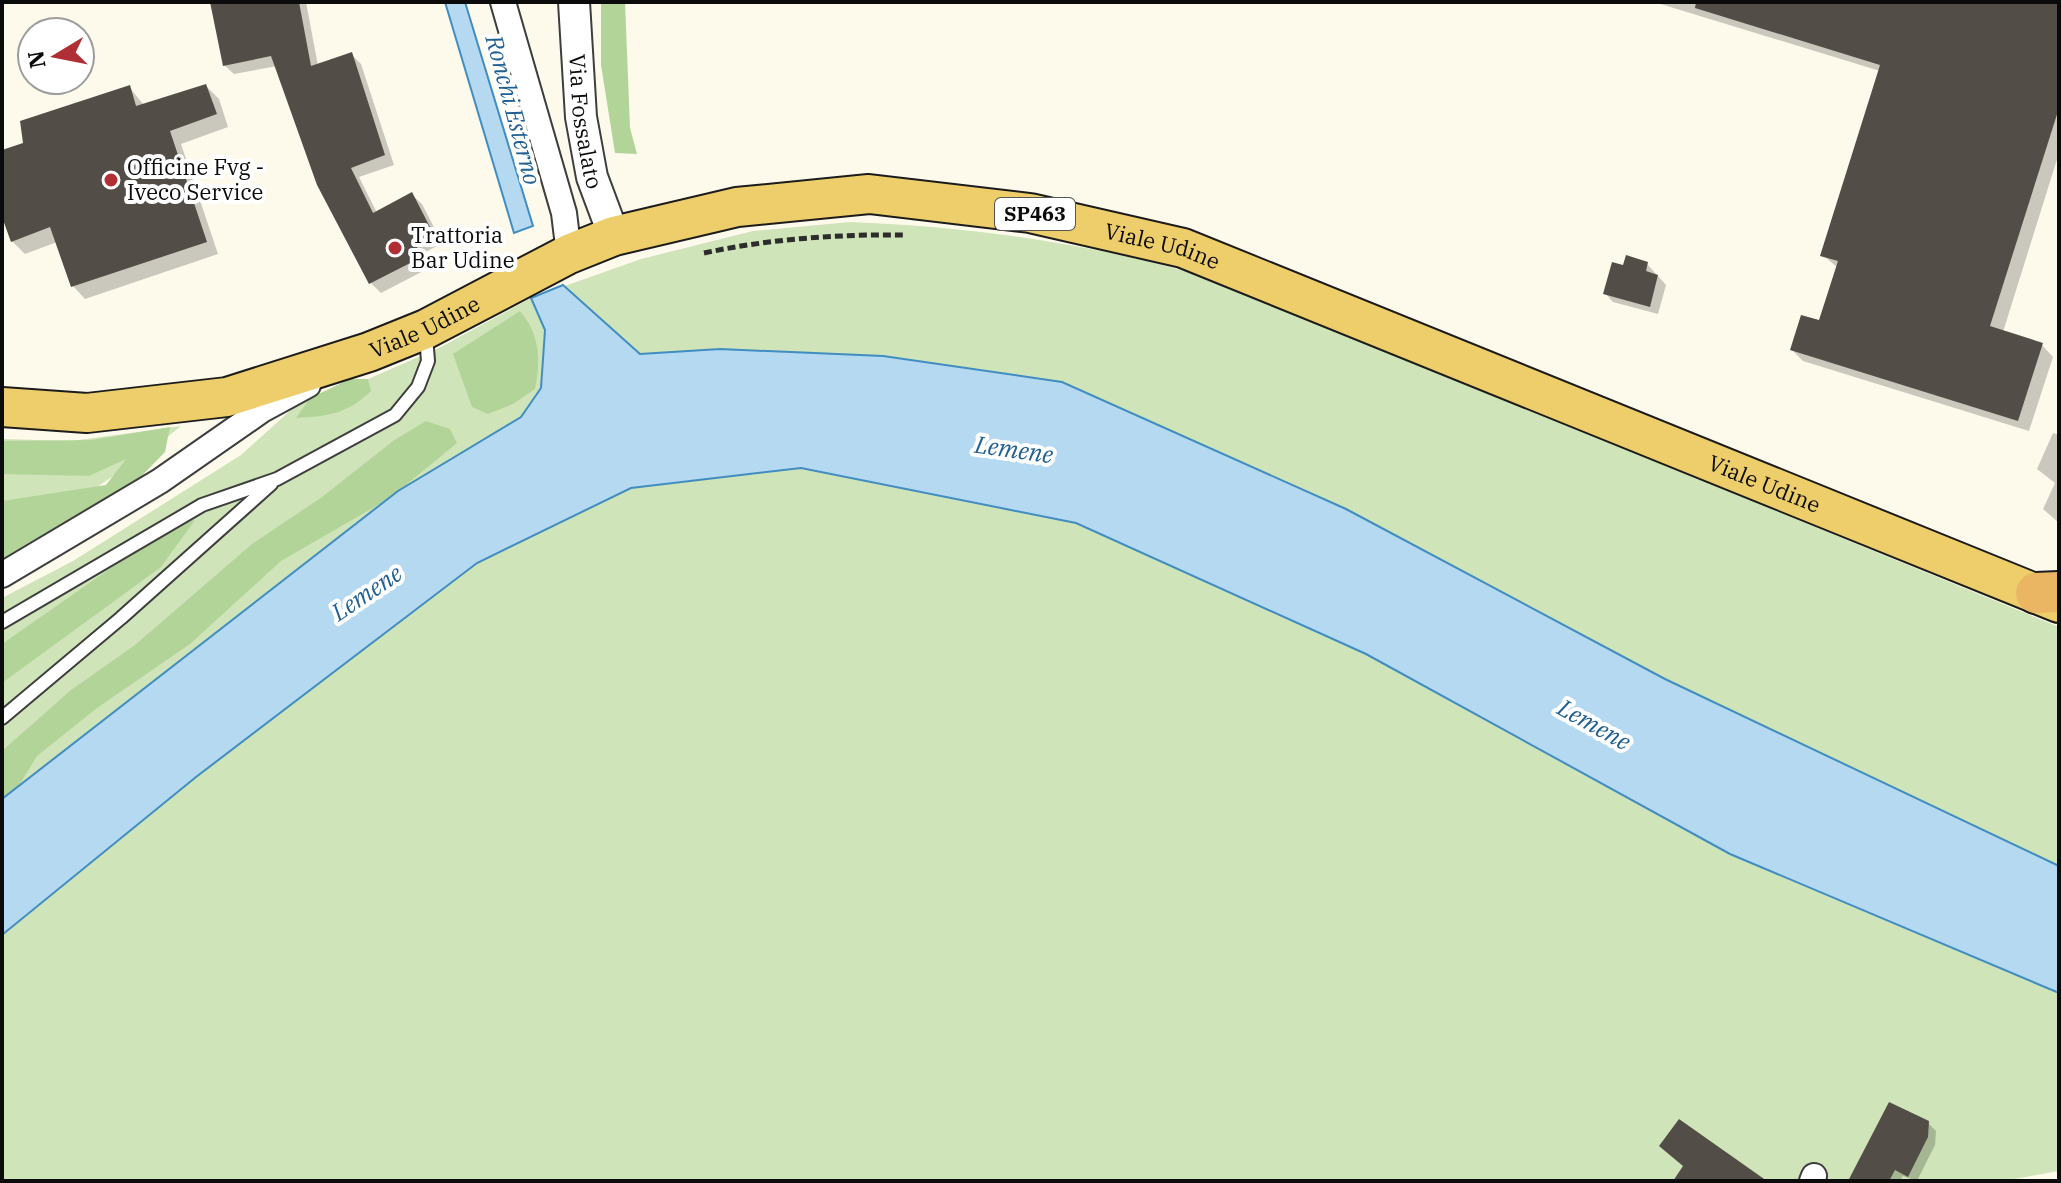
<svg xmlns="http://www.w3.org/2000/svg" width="2061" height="1183" font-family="'IBM Plex Serif',serif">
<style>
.green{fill:#cfe4b8}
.forest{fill:#b3d499}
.water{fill:#b4d9f0;stroke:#418dc1;stroke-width:2}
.shadow{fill:#0003}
.building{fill:#534d48}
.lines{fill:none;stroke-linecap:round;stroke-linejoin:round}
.service-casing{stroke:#3e3e3e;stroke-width:16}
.minor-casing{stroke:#3e3e3e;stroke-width:28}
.tertiary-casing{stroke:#3e3e3e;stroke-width:34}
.primary-casing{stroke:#1c1c1c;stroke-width:42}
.trunk-casing{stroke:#1c1c1c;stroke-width:44}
.path{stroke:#2d2d2d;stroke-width:5;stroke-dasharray:8 4;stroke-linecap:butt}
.service{stroke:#fff;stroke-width:12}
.minor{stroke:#fff;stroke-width:24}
.tertiary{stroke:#fff;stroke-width:30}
.primary{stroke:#edce6b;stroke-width:38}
.trunk{stroke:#eab664;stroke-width:40}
.poi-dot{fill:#af2f35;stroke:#fff;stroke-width:3}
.labels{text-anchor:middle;stroke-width:8;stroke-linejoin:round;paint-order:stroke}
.shield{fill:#fff;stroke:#545454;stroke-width:2}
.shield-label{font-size:20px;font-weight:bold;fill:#0b0b0b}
.street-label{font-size:22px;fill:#0b0b0b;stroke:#fff}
.poi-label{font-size:22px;fill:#0b0b0b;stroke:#fff;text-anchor:start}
.water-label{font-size:24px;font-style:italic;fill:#205f92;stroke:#fff}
</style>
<rect width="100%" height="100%" fill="#fdfaeb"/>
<g class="green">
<path d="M 850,222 C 971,227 1088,242 1205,277 L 2059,627 L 2059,1171 L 2003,1181 L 2,1181 L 2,598 L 73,561 L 241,455 L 301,401 L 368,379 L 439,348 L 531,298 L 641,259 L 753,231 Z"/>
<path d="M 181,426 C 126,471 65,509 2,542 L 2,439 L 72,441 Z"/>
</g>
<g class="forest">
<path d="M 601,2 L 625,2 L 630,128 L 637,154 L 615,153 L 601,65 Z"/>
<path d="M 520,311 C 540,335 541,359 535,389 L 513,404 L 488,414 L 472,407 L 453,354 Z"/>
<path d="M 350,379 L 368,379 L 371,391 C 347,414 329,416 296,418 L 310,398 Z"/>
<path d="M 426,421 L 450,429 L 457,443 L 390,498 L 281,561 L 190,644 L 97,708 L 37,756 L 18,787 L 2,799 L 2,751 L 71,690 L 135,645 L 252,544 L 322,497 L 393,441 Z"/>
<path d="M 170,427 L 165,452 L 123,495 L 2,560 L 2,501 L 106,485 L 126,459 L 89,476 L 2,474 L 2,441 L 92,440 Z"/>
<path d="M 195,520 L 161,567 L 2,683 L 2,644 L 171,526 Z"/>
</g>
<g class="water">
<path d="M 445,2 L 465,2 L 533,226 L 514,233 Z"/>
<path d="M 563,285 L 640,354 L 720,349 L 883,356 L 1062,382 L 1346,509 L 1665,679 L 2059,866 L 2059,993 L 1730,854 L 1366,654 L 1076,523 L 801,468 L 631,488 L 477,563 L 196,777 L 2,935 L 2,799 L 398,491 L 521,417 L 541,388 L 545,330 L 531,298 Z"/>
</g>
<g class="shadow">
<path d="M 212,2 L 306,2 L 318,66 L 351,54 L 361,64 L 394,165 L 359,177 L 377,213 L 412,195 L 422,204 L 442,243 L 424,253 L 431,267 L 381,293 L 371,283 L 277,66 L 234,74 L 224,65 Z"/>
<path d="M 1654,2 L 2059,2 L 2059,153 L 2003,332 L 2042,345 L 2053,357 L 2029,431 L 1803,361 L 1792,350 L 1821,323 L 1838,268 L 1823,255 L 1880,71 Z"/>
<path d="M 206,86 L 219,99 L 228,127 L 181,144 L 218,254 L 85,299 L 73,286 L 57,242 L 25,254 L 12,241 L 2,211 L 2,152 L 25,145 L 129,87 L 144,105 Z"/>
<path d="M 1647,264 L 1666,285 L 1658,314 L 1613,302 L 1605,293 L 1624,267 Z"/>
<path d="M 2053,433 L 2059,435 L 2059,523 L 2043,509 L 2055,483 L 2037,469 Z"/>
<path d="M 1928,1123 L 1936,1131 L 1935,1145 L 1917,1181 L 1903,1176 L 1900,1181 L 1850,1181 Z"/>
</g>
<g class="building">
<path d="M 210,2 L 299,2 L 311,66 L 352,52 L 385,155 L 351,168 L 373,213 L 412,192 L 433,233 L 415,243 L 422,257 L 369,284 L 317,185 L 271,56 L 223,66 Z"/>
<path d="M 1696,2 L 2059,2 L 2059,108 L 1990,326 L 2043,343 L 2018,421 L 1790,350 L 1801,315 L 1819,320 L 1838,261 L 1820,256 L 1880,65 L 1695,8 Z"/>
<path d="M 206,84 L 217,114 L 170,131 L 207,242 L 71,287 L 50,227 L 11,242 L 2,217 L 2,150 L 23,143 L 20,121 L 130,85 L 136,106 Z"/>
<path d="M 1626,255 L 1648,262 L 1646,271 L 1658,275 L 1650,307 L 1603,294 L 1612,262 L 1623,265 Z"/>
<path d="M 1889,1102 L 1929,1121 L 1928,1137 L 1908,1177 L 1895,1170 L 1889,1181 L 1848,1181 Z"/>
<path d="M 1679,1119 L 1767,1181 L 1673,1181 L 1683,1166 L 1659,1146 Z"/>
</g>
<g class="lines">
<defs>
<g id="service">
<path d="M 2,622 L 202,505 L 277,479 L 395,415 L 418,387 L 428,361 L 426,336"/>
<path d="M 2,718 L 121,618 L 271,484"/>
</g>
<g id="minor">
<path d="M 503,2 L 564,213 L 569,254"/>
<path d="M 2,575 L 160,481 L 262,410 L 308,385"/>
<path d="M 1812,1181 L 1814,1176"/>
</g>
<g id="tertiary">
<path id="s1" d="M 574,2 L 581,117 L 592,177 L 614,236"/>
</g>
<g id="primary">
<path id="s2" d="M 2,407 L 87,413 L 227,397 L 369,352 L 426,329 L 569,254 L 614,236 L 737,207 L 869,194 L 1030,213 L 1183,248 L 2059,603"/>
</g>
<path id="trunk" d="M 2036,593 L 2059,592"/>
</defs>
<use href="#service" class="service-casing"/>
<use href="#minor" class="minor-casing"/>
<use href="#tertiary" class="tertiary-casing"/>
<use href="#primary" class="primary-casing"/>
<use href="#trunk" class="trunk-casing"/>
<path class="path" d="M 704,253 C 769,239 839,234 905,235"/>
<use href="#service" class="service"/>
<use href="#minor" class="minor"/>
<use href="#tertiary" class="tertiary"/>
<use href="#primary" class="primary"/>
<use href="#trunk" class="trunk"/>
</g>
<g class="poi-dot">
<circle cx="111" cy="180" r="8"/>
<circle cx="395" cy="248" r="8"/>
</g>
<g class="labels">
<rect class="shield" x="995" y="198" width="80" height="32" rx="6"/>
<g class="shield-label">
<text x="1035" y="221">SP463</text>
</g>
<g class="street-label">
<text dy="8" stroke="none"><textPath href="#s1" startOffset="120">Via Fossalato</textPath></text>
<text dy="8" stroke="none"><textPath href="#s2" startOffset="1204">Viale Udine</textPath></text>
<text dy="8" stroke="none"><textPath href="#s2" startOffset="436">Viale Udine</textPath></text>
<text dy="8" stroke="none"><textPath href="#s2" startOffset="1852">Viale Udine</textPath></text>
</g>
<g class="poi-label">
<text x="127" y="175">Officine Fvg -<tspan x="127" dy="25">Iveco Service</tspan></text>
<text x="411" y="243">Trattoria<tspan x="411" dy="25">Bar Udine</tspan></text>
</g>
<g class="water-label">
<text transform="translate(513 110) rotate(75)" y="8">Ronchi Esterno</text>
<text transform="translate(1014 450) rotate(8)" y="8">Lemene</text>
<text transform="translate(367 593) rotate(-34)" y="8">Lemene</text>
<text transform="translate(1594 725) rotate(29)" y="8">Lemene</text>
</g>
</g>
<rect width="2061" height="1183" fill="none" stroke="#0b0b0b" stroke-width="8"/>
<g transform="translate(56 56) rotate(260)"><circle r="38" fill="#ffffff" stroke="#9d9d9d" stroke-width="2"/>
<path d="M0-6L14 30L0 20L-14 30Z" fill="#af2f35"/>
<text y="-12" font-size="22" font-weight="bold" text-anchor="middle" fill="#0b0b0b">N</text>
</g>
</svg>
